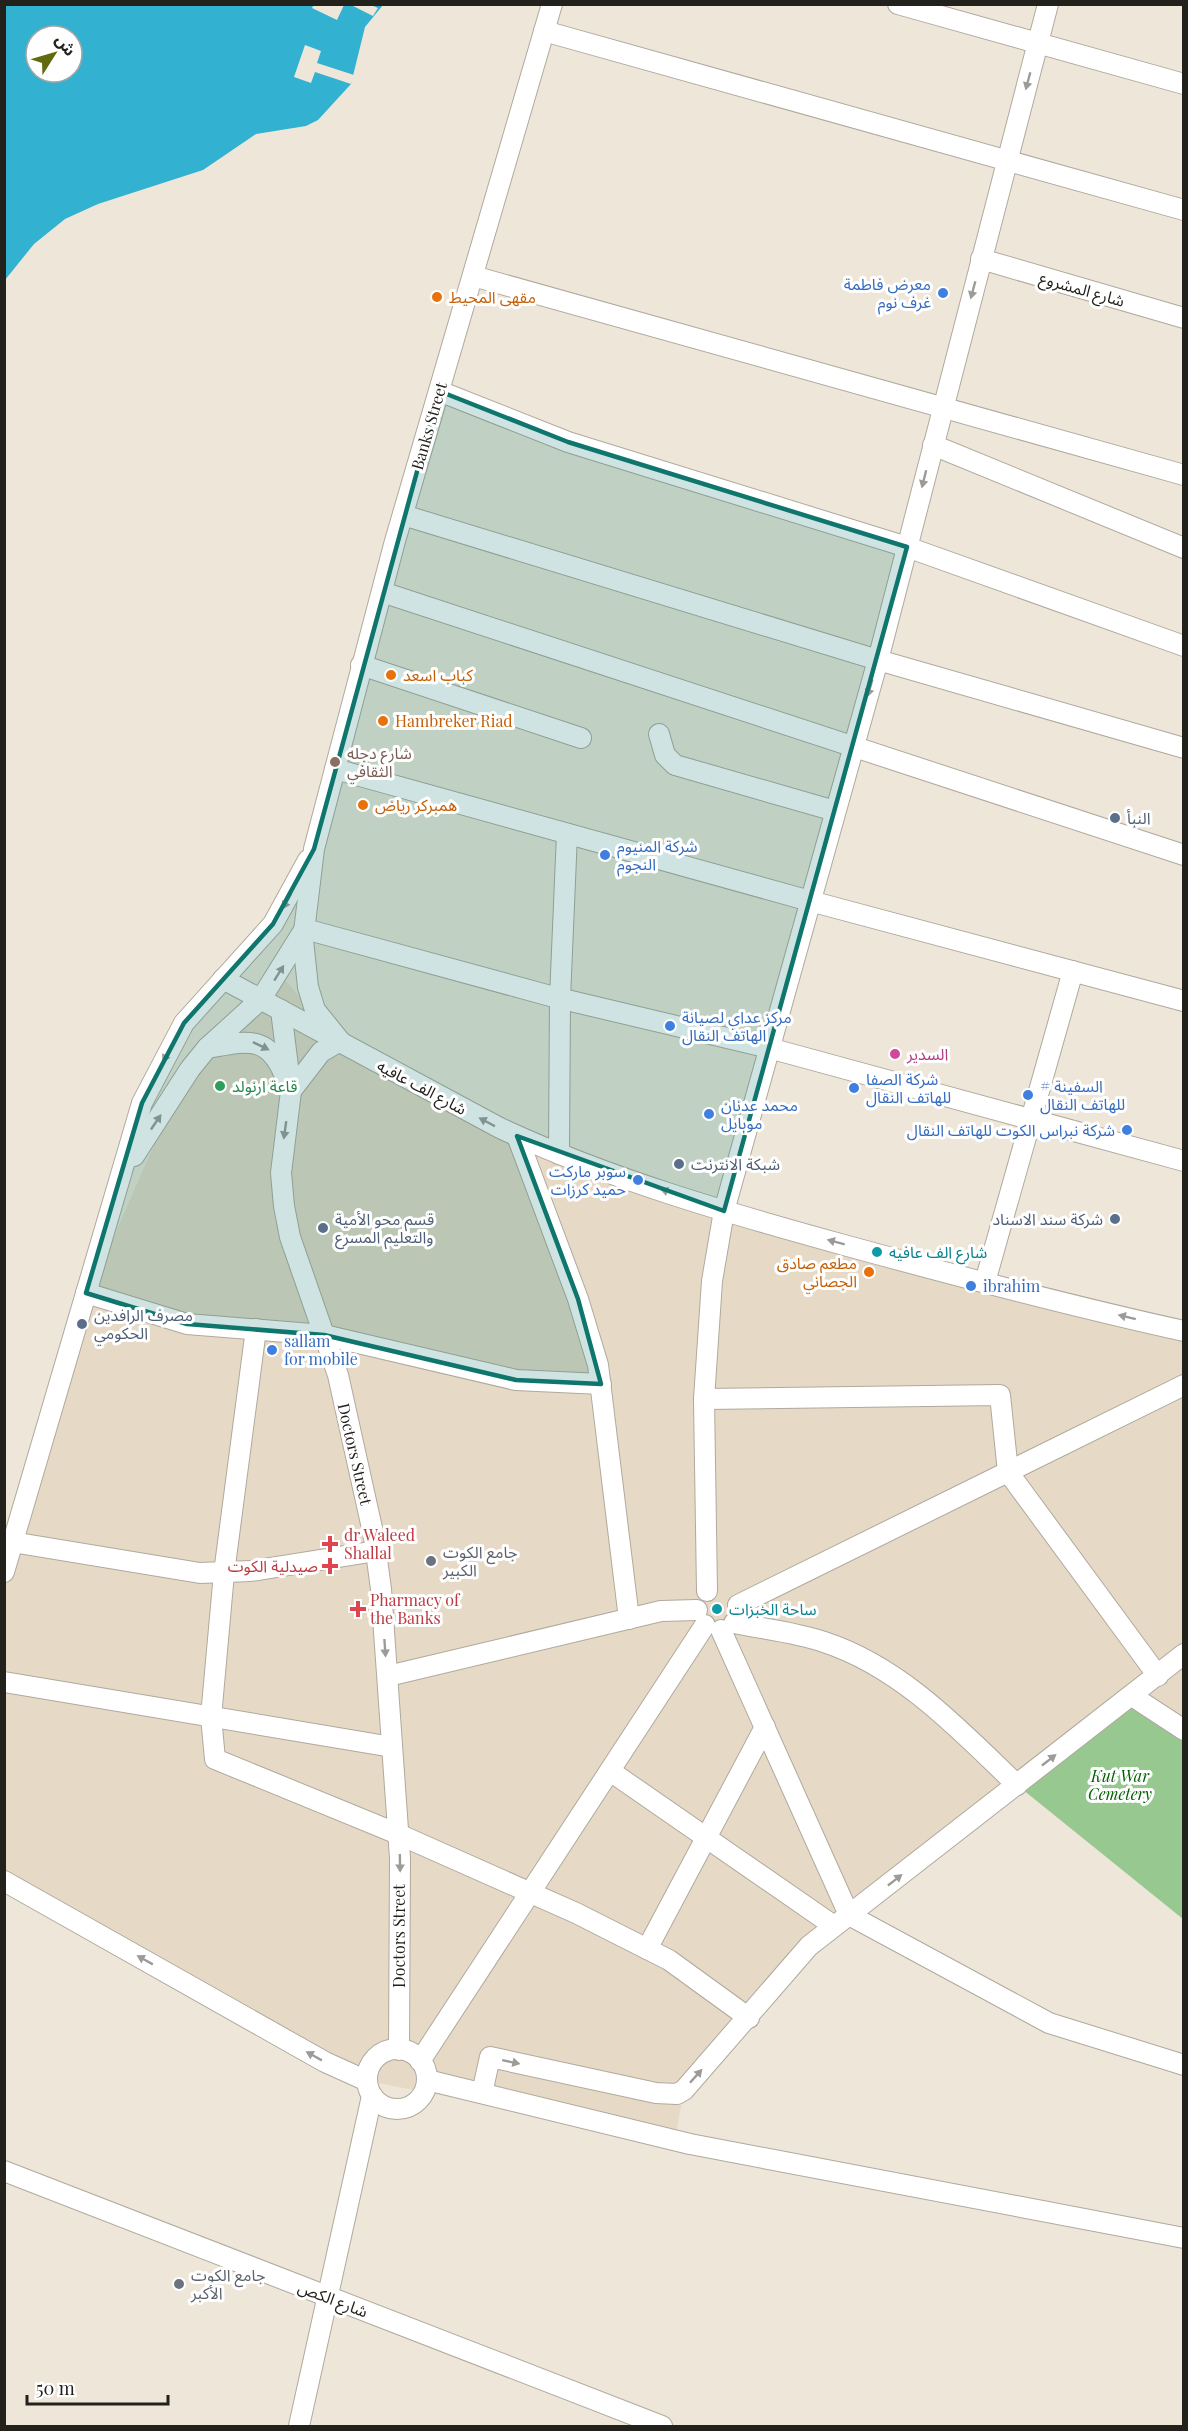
<svg xmlns="http://www.w3.org/2000/svg" width="1188" height="2431" font-family="'Playfair Display','Noto Sans Arabic',serif">
<style>
.built{fill:#e6dac7}
.green{fill:#96c890}
.water{fill:#33b1d1;fill-rule:evenodd}
.pier{fill:#ede6d9}
.lines{fill:none;stroke-linecap:round;stroke-linejoin:round}
.minor-casing{stroke:#b0a99d;stroke-width:22}
.minor{stroke:#fff;stroke-width:20}
.oneway{fill:#9c9b99}
.marked{fill:#0f766e;fill-opacity:0.2;stroke:#0f766e;stroke-width:4.5;stroke-linejoin:round}
.shop-dot{fill:#3f7fe0;stroke:#fff;stroke-width:2}
.food-dot{fill:#e8710a;stroke:#fff;stroke-width:2}
.education-dot{fill:#8d6e63;stroke:#fff;stroke-width:2}
.service-dot{fill:#5c6f8a;stroke:#fff;stroke-width:2}
.hotel-dot{fill:#d1479c;stroke:#fff;stroke-width:2}
.leisure-dot{fill:#2e9e5b;stroke:#fff;stroke-width:2}
.culture-dot{fill:#0f9aa8;stroke:#fff;stroke-width:2}
.health-dot{fill:#e0444e;stroke:#fff;stroke-width:2}
.worship-dot{fill:#6b7280;stroke:#fff;stroke-width:2}
.labels{text-anchor:middle;stroke-width:6;stroke-linejoin:round;paint-order:stroke}
.shop-label{font-size:16px;fill:#366cbe;stroke:#fff;text-anchor:start}
.street-label{font-size:16px;fill:#23211c;stroke:#fff}
.food-label{font-size:16px;fill:#c56008;stroke:#fff;text-anchor:start}
.education-label{font-size:16px;fill:#785e54;stroke:#fff;text-anchor:start}
.service-label{font-size:16px;fill:#4e5e75;stroke:#fff;text-anchor:start}
.hotel-label{font-size:16px;fill:#b23c85;stroke:#fff;text-anchor:start}
.leisure-label{font-size:16px;fill:#27864d;stroke:#fff;text-anchor:start}
.culture-label{font-size:16px;fill:#0d838f;stroke:#fff;text-anchor:start}
.health-label{font-size:16px;fill:#be3a42;stroke:#fff;text-anchor:start}
.worship-label{font-size:16px;fill:#5b616d;stroke:#fff;text-anchor:start}
.park-label{font-size:16px;font-style:italic;fill:#026000;stroke:#fff}
</style>
<rect width="100%" height="100%" fill="#ede6d9"/>
<path class="built" d="M 280,974 L 325,1027 L 517,1136 L 724,1212 L 1183,1334 L 1183,1729 L 1131,1696 L 809,1946 L 684,2089 L 675,2140 L 367,2081 L 5,1881 L 4,1577 L 97,1276 L 180,1085 Z"/>
<path class="green" d="M 1132,1696 L 1183,1730 L 1183,1919 L 1017,1785 Z"/>
<path class="water" d="M 5,5 L 383,5 L 365,27 L 351,84 L 318,120 L 306,126 L 256,134 L 203,170 L 98,204 L 65,219 L 34,244 L 5,280 ZM 36,36 L 72,36 L 72,72 L 36,72 Z"/>
<g class="pier">
<path d="M 314,4 L 344,4 L 344,5 L 337,20 L 312,8 Z"/>
<path d="M 351,5 L 371,5 L 378,8 L 373,16 Z"/>
<path d="M 305,45 L 321,51 L 317,63 L 354,75 L 351,84 L 315,72 L 311,83 L 294,77 Z"/>
</g>
<g class="lines">
<defs>
<g id="minor">
<path d="M 898,4 L 1184,84"/>
<path d="M 544,31 L 1184,210"/>
<path d="M 981,259 L 1184,318"/>
<path d="M 473,276 L 1184,475"/>
<path d="M 439,391 L 568,442 L 907,547 L 1184,646"/>
<path d="M 933,445 L 1184,548"/>
<path d="M 403,515 L 878,660 L 1184,748"/>
<path d="M 382,592 L 1184,855"/>
<path d="M 361,665 L 581,738"/>
<path d="M 659,734 L 665,755 L 675,765 L 835,811"/>
<path d="M 335,769 L 810,901 L 1184,1001"/>
<path d="M 305,929 L 554,997 L 769,1048 L 1184,1161"/>
<path d="M 223,979 L 500,1128 C 609,1179 728,1213 844,1245 C 957,1276 1070,1306 1184,1331"/>
<path d="M 281,1010 L 291,1091 L 281,1173 L 284,1206 L 290,1237 L 338,1375 L 374,1537 L 381,1589 L 400,1858 L 399,2050"/>
<path d="M 207,1048 C 244,1042 267,1033 284,1074"/>
<path d="M 291,1091 L 321,1052 L 340,1041 L 315,1010 L 308,987 L 303,940 L 314,849 L 395,541 L 552,4"/>
<path d="M 517,1136 L 578,1299 L 598,1365 L 629,1619"/>
<path d="M 559,1154 L 560,998 L 567,834"/>
<path d="M 134,1156 L 190,1069 L 207,1048 L 261,999 L 304,930"/>
<path d="M 985,1282 L 1073,971"/>
<path d="M 86,1293 L 187,1324 L 324,1335 L 516,1380 L 601,1384"/>
<path d="M 256,1329 L 224,1573 L 211,1717 L 215,1759 L 398,1834 L 576,1913 L 669,1960 L 749,2018"/>
<path d="M 704,1399 L 1000,1395 L 1008,1472 L 1158,1676"/>
<path d="M 12,1542 L 200,1573 L 251,1571 L 376,1551"/>
<path d="M 4,1572 L 142,1103 L 184,1023 L 273,924 L 308,860"/>
<path d="M 707,1591 L 704,1399 L 712,1281 L 724,1211 L 878,660 L 1048,4"/>
<path d="M 738,1605 L 1184,1385"/>
<path d="M 734,1623 C 763,1629 795,1632 824,1642 C 901,1667 960,1730 1017,1785"/>
<path d="M 721,1630 L 849,1915 L 1049,2023 L 1184,2065"/>
<path d="M 388,1676 L 661,1611 L 697,1610"/>
<path d="M 4,1682 L 392,1747"/>
<path d="M 1132,1696 L 1184,1730"/>
<path d="M 610,1771 L 834,1926"/>
<path d="M 4,1881 L 325,2062 L 367,2081"/>
<path d="M 647,1949 L 765,1727"/>
<circle cx="397" cy="2079" r="30"/>
<path d="M 420,2061 L 705,1625"/>
<path d="M 427,2080 L 690,2144 L 1184,2238"/>
<path d="M 482,2093 L 490,2057 L 656,2093 L 677,2094 L 684,2090 L 809,1946 L 1184,1654"/>
<path d="M 4,2171 L 662,2426"/>
<path d="M 299,2426 L 372,2096"/>
</g>
</defs>
<use href="#minor" class="minor-casing"/>
<use href="#minor" class="minor"/>
</g>
<defs><path id="oneway-solid" d="M-6-.8H1V-3.2L6.5 0L1 3.2V.8H-6Z" transform="scale(1.5)"/></defs>
<g class="oneway">
<use href="#oneway-solid" transform="translate(1028 81) rotate(105)"/>
<use href="#oneway-solid" transform="translate(973 290) rotate(105)"/>
<use href="#oneway-solid" transform="translate(924 479) rotate(104)"/>
<use href="#oneway-solid" transform="translate(870 688) rotate(106)"/>
<use href="#oneway-solid" transform="translate(287 901) rotate(119)"/>
<use href="#oneway-solid" transform="translate(279 973) rotate(-58)"/>
<use href="#oneway-solid" transform="translate(261 1046) rotate(26)"/>
<use href="#oneway-solid" transform="translate(167 1054) rotate(117)"/>
<use href="#oneway-solid" transform="translate(156 1122) rotate(-56)"/>
<use href="#oneway-solid" transform="translate(487 1122) rotate(-152)"/>
<use href="#oneway-solid" transform="translate(285 1130) rotate(98)"/>
<use href="#oneway-solid" transform="translate(669 1192) rotate(-161)"/>
<use href="#oneway-solid" transform="translate(836 1242) rotate(-165)"/>
<use href="#oneway-solid" transform="translate(1127 1317) rotate(-166)"/>
<use href="#oneway-solid" transform="translate(385 1648) rotate(86)"/>
<use href="#oneway-solid" transform="translate(1049 1760) rotate(-38)"/>
<use href="#oneway-solid" transform="translate(400 1863) rotate(89)"/>
<use href="#oneway-solid" transform="translate(895 1880) rotate(-38)"/>
<use href="#oneway-solid" transform="translate(145 1960) rotate(-151)"/>
<use href="#oneway-solid" transform="translate(314 2056) rotate(-151)"/>
<use href="#oneway-solid" transform="translate(511 2062) rotate(12)"/>
<use href="#oneway-solid" transform="translate(696 2076) rotate(-48)"/>
</g>
<path class="marked" d="M 439,391 L 568,442 L 907,547 L 724,1211 L 517,1136 L 578,1299 L 601,1384 L 516,1380 L 324,1335 L 187,1324 L 86,1293 L 142,1103 L 184,1023 L 273,924 L 314,849 Z"/>
<g class="shop-dot">
<circle cx="943" cy="293" r="6"/>
<circle cx="605" cy="855" r="6"/>
<circle cx="670" cy="1026" r="6"/>
<circle cx="854" cy="1088" r="6"/>
<circle cx="1028" cy="1095" r="6"/>
<circle cx="709" cy="1114" r="6"/>
<circle cx="1127" cy="1130" r="6"/>
<circle cx="638" cy="1180" r="6"/>
<circle cx="971" cy="1286" r="6"/>
<circle cx="272" cy="1350" r="6"/>
</g>
<g class="food-dot">
<circle cx="437" cy="297" r="6"/>
<circle cx="391" cy="675" r="6"/>
<circle cx="383" cy="721" r="6"/>
<circle cx="363" cy="805" r="6"/>
<circle cx="869" cy="1272" r="6"/>
</g>
<circle class="education-dot" cx="335" cy="762" r="6"/>
<g class="service-dot">
<circle cx="1115" cy="818" r="6"/>
<circle cx="679" cy="1164" r="6"/>
<circle cx="1115" cy="1219" r="6"/>
<circle cx="323" cy="1228" r="6"/>
<circle cx="82" cy="1324" r="6"/>
</g>
<circle class="hotel-dot" cx="895" cy="1054" r="6"/>
<circle class="leisure-dot" cx="220" cy="1086" r="6"/>
<g class="culture-dot">
<circle cx="877" cy="1252" r="6"/>
<circle cx="717" cy="1609" r="6"/>
</g>
<g class="health-dot">
<path d="M327 1535h6v6h6v6h-6v6h-6v-6h-6v-6h6z"/>
<path d="M327 1557h6v6h6v6h-6v6h-6v-6h-6v-6h6z"/>
<path d="M355 1600h6v6h6v6h-6v6h-6v-6h-6v-6h6z"/>
</g>
<g class="worship-dot">
<circle cx="431" cy="1561" r="6"/>
<circle cx="179" cy="2284" r="6"/>
</g>
<g class="labels">
<g class="shop-label">
<text x="931" y="290" text-anchor="end">معرض فاطمة<tspan x="931" dy="18">غرف نوم</tspan></text>
<text x="617" y="852">شركة المنيوم<tspan x="617" dy="18">النجوم</tspan></text>
<text x="682" y="1023">مركز عداي لصيانة<tspan x="682" dy="18">الهاتف النقال</tspan></text>
<text x="866" y="1085">شركة الصفا<tspan x="866" dy="18">للهاتف النقال</tspan></text>
<text x="1040" y="1092"># السفينة<tspan x="1040" dy="18">للهاتف النقال</tspan></text>
<text x="721" y="1111">محمد عدنان<tspan x="721" dy="18">موبايل</tspan></text>
<text x="1115" y="1136" text-anchor="end">شركة نبراس الكوت للهاتف النقال</text>
<text x="626" y="1177" text-anchor="end">سوبر ماركت<tspan x="626" dy="18">حميد كرزات</tspan></text>
<text x="983" y="1292">ibrahim</text>
<text x="284" y="1347">sallam<tspan x="284" dy="18">for mobile</tspan></text>
</g>
<g class="street-label">
<text transform="translate(1082 289) rotate(16)" y="6">شارع المشروع</text>
<text transform="translate(429 426) rotate(-74)" y="6">Banks Street</text>
<text transform="translate(422 1087) rotate(28)" y="6">شارع الف عافيه</text>
<text transform="translate(355 1454) rotate(77)" y="6">Doctors Street</text>
<text transform="translate(399 1936) rotate(-90)" y="6">Doctors Street</text>
<text transform="translate(333 2299) rotate(21)" y="6">شارع الكص</text>
</g>
<g class="food-label">
<text x="449" y="303">مقهى المحيط</text>
<text x="403" y="681">كباب اسعد</text>
<text x="395" y="727">Hambreker Riad</text>
<text x="375" y="811">همبركر رياض</text>
<text x="857" y="1269" text-anchor="end">مطعم صادق<tspan x="857" dy="18">الجصاني</tspan></text>
</g>
<g class="education-label">
<text x="347" y="759">شارع دجله<tspan x="347" dy="18">الثقافي</tspan></text>
</g>
<g class="service-label">
<text x="1127" y="824">النبأ</text>
<text x="691" y="1170">شبكة الانترنت</text>
<text x="335" y="1225">قسم محو الأمية<tspan x="335" dy="18">والتعليم المسرع</tspan></text>
<text x="1103" y="1225" text-anchor="end">شركة سند الاسناد</text>
<text x="94" y="1321">مصرف الرافدين<tspan x="94" dy="18">الحكومي</tspan></text>
</g>
<g class="hotel-label">
<text x="907" y="1060">السدير</text>
</g>
<g class="leisure-label">
<text x="232" y="1092">قاعة ارنولد</text>
</g>
<g class="culture-label">
<text x="889" y="1258">شارع الف عافيه</text>
<text x="729" y="1615">ساحة الخبزات</text>
</g>
<g class="health-label">
<text x="344" y="1541">dr Waleed<tspan x="344" dy="18">Shallal</tspan></text>
<text x="318" y="1572" text-anchor="end">صيدلية الكوت</text>
<text x="370" y="1606">Pharmacy of<tspan x="370" dy="18">the Banks</tspan></text>
</g>
<g class="worship-label">
<text x="443" y="1558">جامع الكوت<tspan x="443" dy="18">الكبير</tspan></text>
<text x="191" y="2281">جامع الكوت<tspan x="191" dy="18">الأكبر</tspan></text>
</g>
<g class="park-label">
<text x="1120" y="1782">Kut War<tspan x="1120" dy="18">Cemetery</tspan></text>
</g>
</g>
<rect width="1188" height="2431" fill="none" stroke="#23211c" stroke-width="12"/>
<g transform="translate(54 54) rotate(53)"><circle r="28" fill="#ffffff" stroke="#a7a6a4" stroke-width="1.5"/>
<path d="M0-4.5L10 22L0 15L-10 22Z" fill="#626a0e"/>
<text y="-9" font-size="16" font-weight="bold" text-anchor="middle" fill="#23211c">ش</text>
</g>
<path d="M27 2395v9h141v-9" fill="none" stroke="#23211c" stroke-width="3"/>
<text x="36" y="2395" font-size="18" fill="#23211c" stroke="#ffffff" stroke-width="4.5" paint-order="stroke">50 m</text>
</svg>
